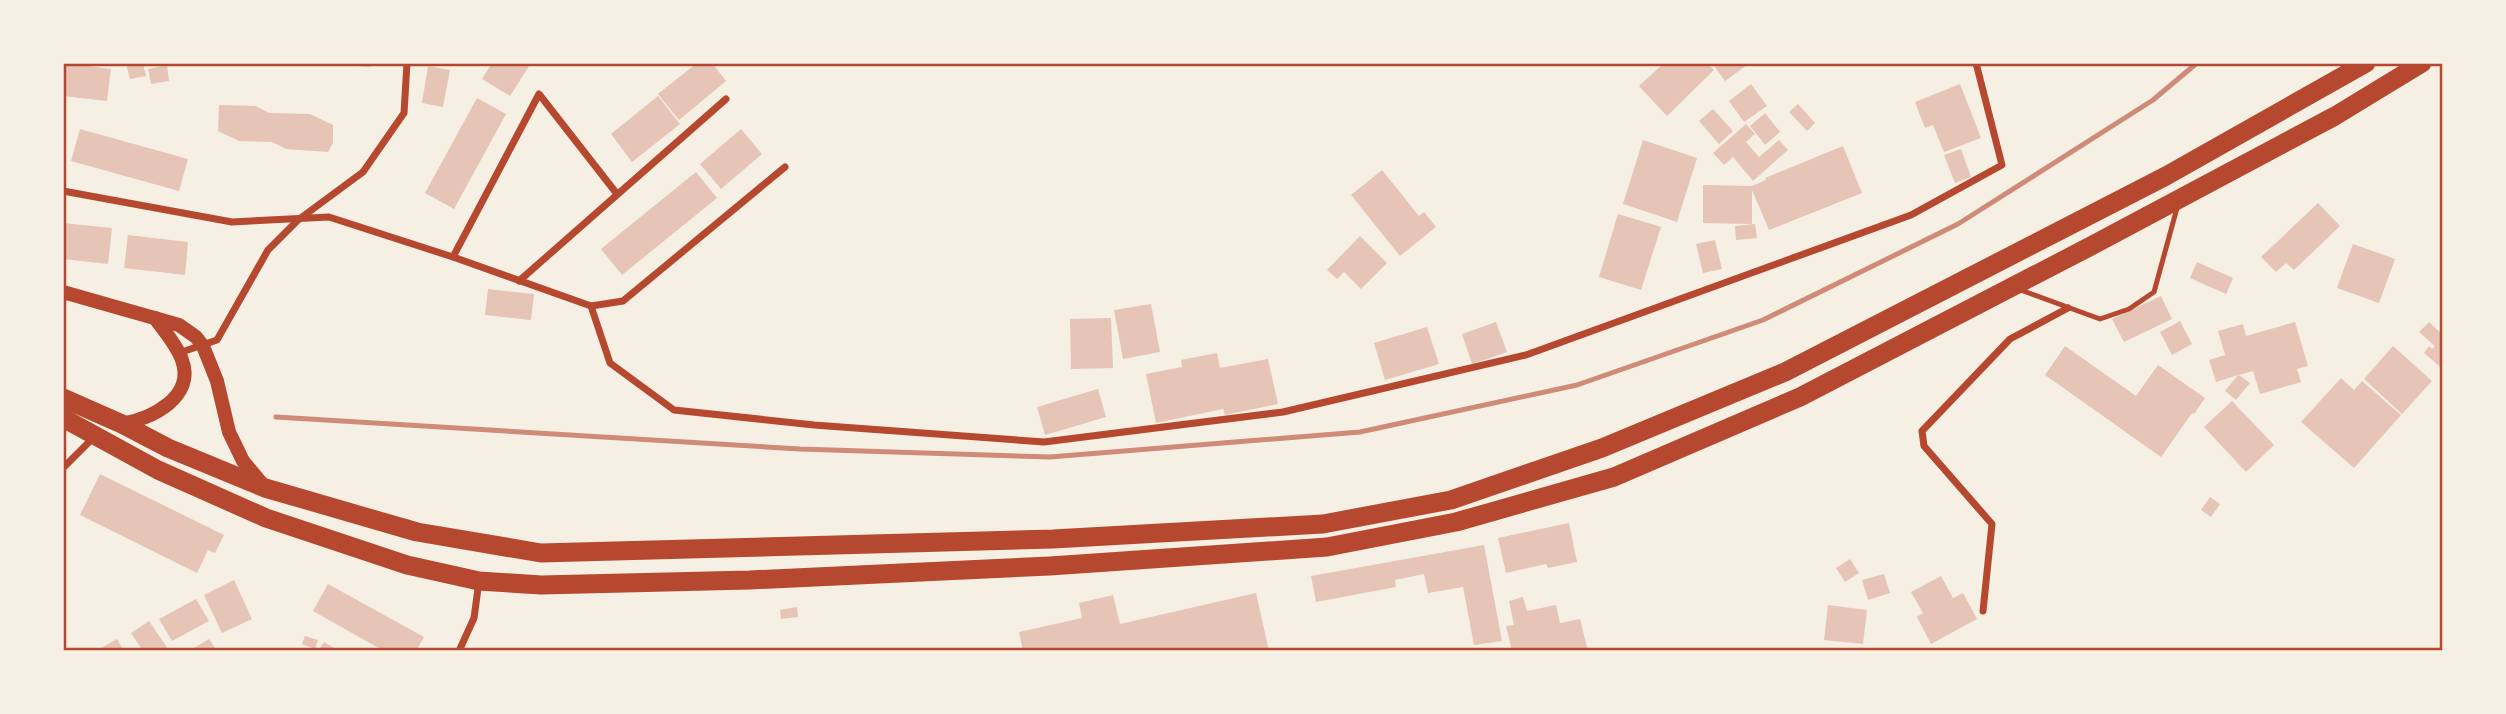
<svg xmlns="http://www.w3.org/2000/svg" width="2506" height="714" font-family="'IBM Plex Serif',serif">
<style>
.building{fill:#e6c5b7}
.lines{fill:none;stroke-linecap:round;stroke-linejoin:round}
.service{stroke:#b5482f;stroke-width:5}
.minor{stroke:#b5482f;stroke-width:7}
.secondary{stroke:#b5482f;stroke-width:14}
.trunk{stroke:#b5482f;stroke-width:19}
.rail{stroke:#cf8b77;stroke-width:5}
.neatline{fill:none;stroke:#b5482f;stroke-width:2.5}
</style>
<rect width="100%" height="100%" fill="#f6efe4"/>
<g class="building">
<path d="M 63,63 L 111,69 L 107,101 L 63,96 Z"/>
<path d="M 126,63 L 143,63 L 146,76 L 130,79 Z"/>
<path d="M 343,63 L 371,63 L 371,67 L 343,65 Z"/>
<path d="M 492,63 L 531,63 L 510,96 L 482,79 Z"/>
<path d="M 697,63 L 712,63 L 726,81 L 679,120 L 658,94 Z"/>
<path d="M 1664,63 L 1707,63 L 1714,70 L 1667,116 L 1639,86 Z"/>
<path d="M 1712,63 L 1746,63 L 1747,65 L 1725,81 Z"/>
<path d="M 167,65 L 169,81 L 151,84 L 148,69 Z"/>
<path d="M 428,66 L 450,70 L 443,107 L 422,103 Z"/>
<path d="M 1751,84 L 1767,106 L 1744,122 L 1729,101 Z"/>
<path d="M 1960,84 L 1981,138 L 1944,152 L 1933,125 L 1925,128 L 1915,102 Z"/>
<path d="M 658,96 L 680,124 L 632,162 L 611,134 Z"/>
<path d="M 477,98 L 506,114 L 454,209 L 425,193 Z"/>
<path d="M 1798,104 L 1815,123 L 1807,131 L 1789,112 Z"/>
<path d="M 219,105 L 256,106 L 269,113 L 310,114 L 333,125 L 333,143 L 328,152 L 286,149 L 272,142 L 239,141 L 218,131 Z"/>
<path d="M 1713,109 L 1733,131 L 1719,144 L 1699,121 Z"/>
<path d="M 1765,113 L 1780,132 L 1765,145 L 1750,126 Z"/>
<path d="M 1746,124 L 1755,134 L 1746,142 L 1759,157 L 1779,140 L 1788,150 L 1753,181 L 1733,157 L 1724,165 L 1713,153 Z"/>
<path d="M 80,129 L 188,159 L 179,191 L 71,161 Z"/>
<path d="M 741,129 L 762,154 L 721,189 L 700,164 Z"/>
<path d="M 1643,140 L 1697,158 L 1677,222 L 1623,204 Z"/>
<path d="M 1843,146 L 1862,193 L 1769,230 L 1752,190 L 1752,224 L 1703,223 L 1703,185 L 1752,186 L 1766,180 L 1765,178 Z"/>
<path d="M 1961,149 L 1971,177 L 1955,183 L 1944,155 Z"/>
<path d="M 1382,170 L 1419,216 L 1424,212 L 1436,227 L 1400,256 L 1351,195 Z"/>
<path d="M 696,172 L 717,198 L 622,275 L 601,249 Z"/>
<path d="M 2318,203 L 2340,226 L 2294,270 L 2286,263 L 2276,272 L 2261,257 Z"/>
<path d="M 1618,214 L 1661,227 L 1641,290 L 1599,277 Z"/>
<path d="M 63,223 L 112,228 L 108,264 L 63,259 Z"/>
<path d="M 1755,224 L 1757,238 L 1736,240 L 1735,226 Z"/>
<path d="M 128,235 L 188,242 L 185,275 L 124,268 Z"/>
<path d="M 1360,236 L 1387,263 L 1361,289 L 1344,272 L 1337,279 L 1327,270 Z"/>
<path d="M 1715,240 L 1722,269 L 1703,273 L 1696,244 Z"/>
<path d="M 2353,244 L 2395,259 L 2379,303 L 2337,288 Z"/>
<path d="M 2197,262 L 2233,278 L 2226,294 L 2190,278 Z"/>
<path d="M 488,289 L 534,294 L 531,320 L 485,315 Z"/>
<path d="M 2161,296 L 2172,319 L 2124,342 L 2112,319 Z"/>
<path d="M 1151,304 L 1160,352 L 1123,359 L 1114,310 Z"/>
<path d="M 1111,318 L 1113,368 L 1071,369 L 1070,319 Z"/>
<path d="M 2180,321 L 2192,344 L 2172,355 L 2160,332 Z"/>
<path d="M 1496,322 L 1507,352 L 1472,364 L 1462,334 Z"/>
<path d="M 2295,322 L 2308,366 L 2297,369 L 2301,382 L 2260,394 L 2253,371 L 2239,375 L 2250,383 L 2236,400 L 2225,391 L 2238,375 L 2216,382 L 2209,360 L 2225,355 L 2218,331 L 2243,324 L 2246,336 Z"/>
<path d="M 2429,322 L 2443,335 L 2443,369 L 2424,353 L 2429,346 L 2432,349 L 2435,346 L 2419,332 Z"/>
<path d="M 1427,327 L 1439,364 L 1385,380 L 1374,343 Z"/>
<path d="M 2065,346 L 2136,396 L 2158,365 L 2205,398 L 2194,414 L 2192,413 L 2161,457 L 2045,375 Z"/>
<path d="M 2393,346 L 2432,381 L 2402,414 L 2364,379 Z"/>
<path d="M 1217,353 L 1220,368 L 1268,359 L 1278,404 L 1225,415 L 1223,409 L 1156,423 L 1146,374 L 1182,367 L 1181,360 Z"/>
<path d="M 2341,378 L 2354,390 L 2362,381 L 2401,415 L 2354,468 L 2301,422 Z"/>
<path d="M 1098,389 L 1106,417 L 1045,435 L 1037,407 Z"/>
<path d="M 2232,401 L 2274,445 L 2246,472 L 2204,427 Z"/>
<path d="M 100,474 L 224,535 L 215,553 L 208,550 L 197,573 L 80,515 Z"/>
<path d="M 2210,497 L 2220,504 L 2211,517 L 2201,510 Z"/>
<path d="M 1569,523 L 1577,562 L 1548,568 L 1546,564 L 1506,573 L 1498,538 Z"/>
<path d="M 1484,545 L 1502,641 L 1474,645 L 1463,587 L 1428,593 L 1424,574 L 1395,580 L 1396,587 L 1316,602 L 1311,576 Z"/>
<path d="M 1850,559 L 1859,573 L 1845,582 L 1836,568 Z"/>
<path d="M 1884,574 L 1890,593 L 1868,600 L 1862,580 Z"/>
<path d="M 1941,576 L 1953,598 L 1963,593 L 1977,619 L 1931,644 L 1917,617 L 1923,613 L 1911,592 Z"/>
<path d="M 234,580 L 252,619 L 222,633 L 204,595 Z"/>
<path d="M 328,584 L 424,637 L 416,651 L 384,651 L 313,611 Z"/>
<path d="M 1256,593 L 1269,651 L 1023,651 L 1019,632 L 1082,618 L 1079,603 L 1113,595 L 1120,624 Z"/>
<path d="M 1523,597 L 1527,611 L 1556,605 L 1560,623 L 1580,619 L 1588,651 L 1512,651 L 1506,626 L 1514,625 L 1509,601 Z"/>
<path d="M 196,599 L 209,621 L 172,641 L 159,619 Z"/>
<path d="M 1828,605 L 1867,610 L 1863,644 L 1824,640 Z"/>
<path d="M 797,607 L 798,617 L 781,619 L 780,610 Z"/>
<path d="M 149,621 L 168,649 L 164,651 L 143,651 L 131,633 Z"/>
<path d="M 305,636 L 318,640 L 315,649 L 302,644 Z"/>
<path d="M 117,639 L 124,651 L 96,651 Z"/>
<path d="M 209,639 L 217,651 L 189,651 Z"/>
<path d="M 324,642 L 339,651 L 318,651 Z"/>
</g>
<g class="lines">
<path class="service" d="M 2018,289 L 2100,319 L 2129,309 L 2154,292 L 2177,208"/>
<g class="minor">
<path d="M 63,191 L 232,222 L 329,217 L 453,257 L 591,306 L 623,301 L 785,167"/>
<path d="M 453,257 L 539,94 L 617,194"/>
<path d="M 519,281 L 726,99"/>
<path d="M 591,306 L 610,363 L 674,410 L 814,425 L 1044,442 L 1283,412 L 1526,355 L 1911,215 L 2002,165 L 1976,63"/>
<path d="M 179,353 L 217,340 L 268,250 L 298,220 L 363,172 L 404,113 L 407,63"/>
<path d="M 63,468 L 95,436"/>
<path d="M 1983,611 L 1992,524 L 1924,446 L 1922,431 L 2010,339 L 2068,308"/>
<path d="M 459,651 L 474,618 L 479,581"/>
</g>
<g class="secondary">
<path d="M 63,292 L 179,325 L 196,337 L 203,346 L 217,381 L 229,432 L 243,461 L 263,485"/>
<path d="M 122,424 C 151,419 196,397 182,360 C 177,345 164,331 155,318"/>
</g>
<g class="trunk">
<path d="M 63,398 L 122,424 L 168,448 L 265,488 L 417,532 L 541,553 L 1053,539 L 1323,524 L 1451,500 L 1602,448 L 1785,372 L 2166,176 L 2366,63"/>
<path d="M 63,418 L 158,470 L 266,518 L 407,565 L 479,581 L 541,585 L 750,580 L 1050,566 L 1327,547 L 1456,522 L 1614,477 L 1800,397 L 2091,246 L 2335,116 L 2422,63"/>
</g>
<path class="rail" d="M 276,417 L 800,449 L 1050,457 L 1360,432 L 1577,385 L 1763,320 L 1958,224 L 2153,100 L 2197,63"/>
</g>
<rect width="2506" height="714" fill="none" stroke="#f6efe4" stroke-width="130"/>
<rect x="65" y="65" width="2376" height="584" class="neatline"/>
</svg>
